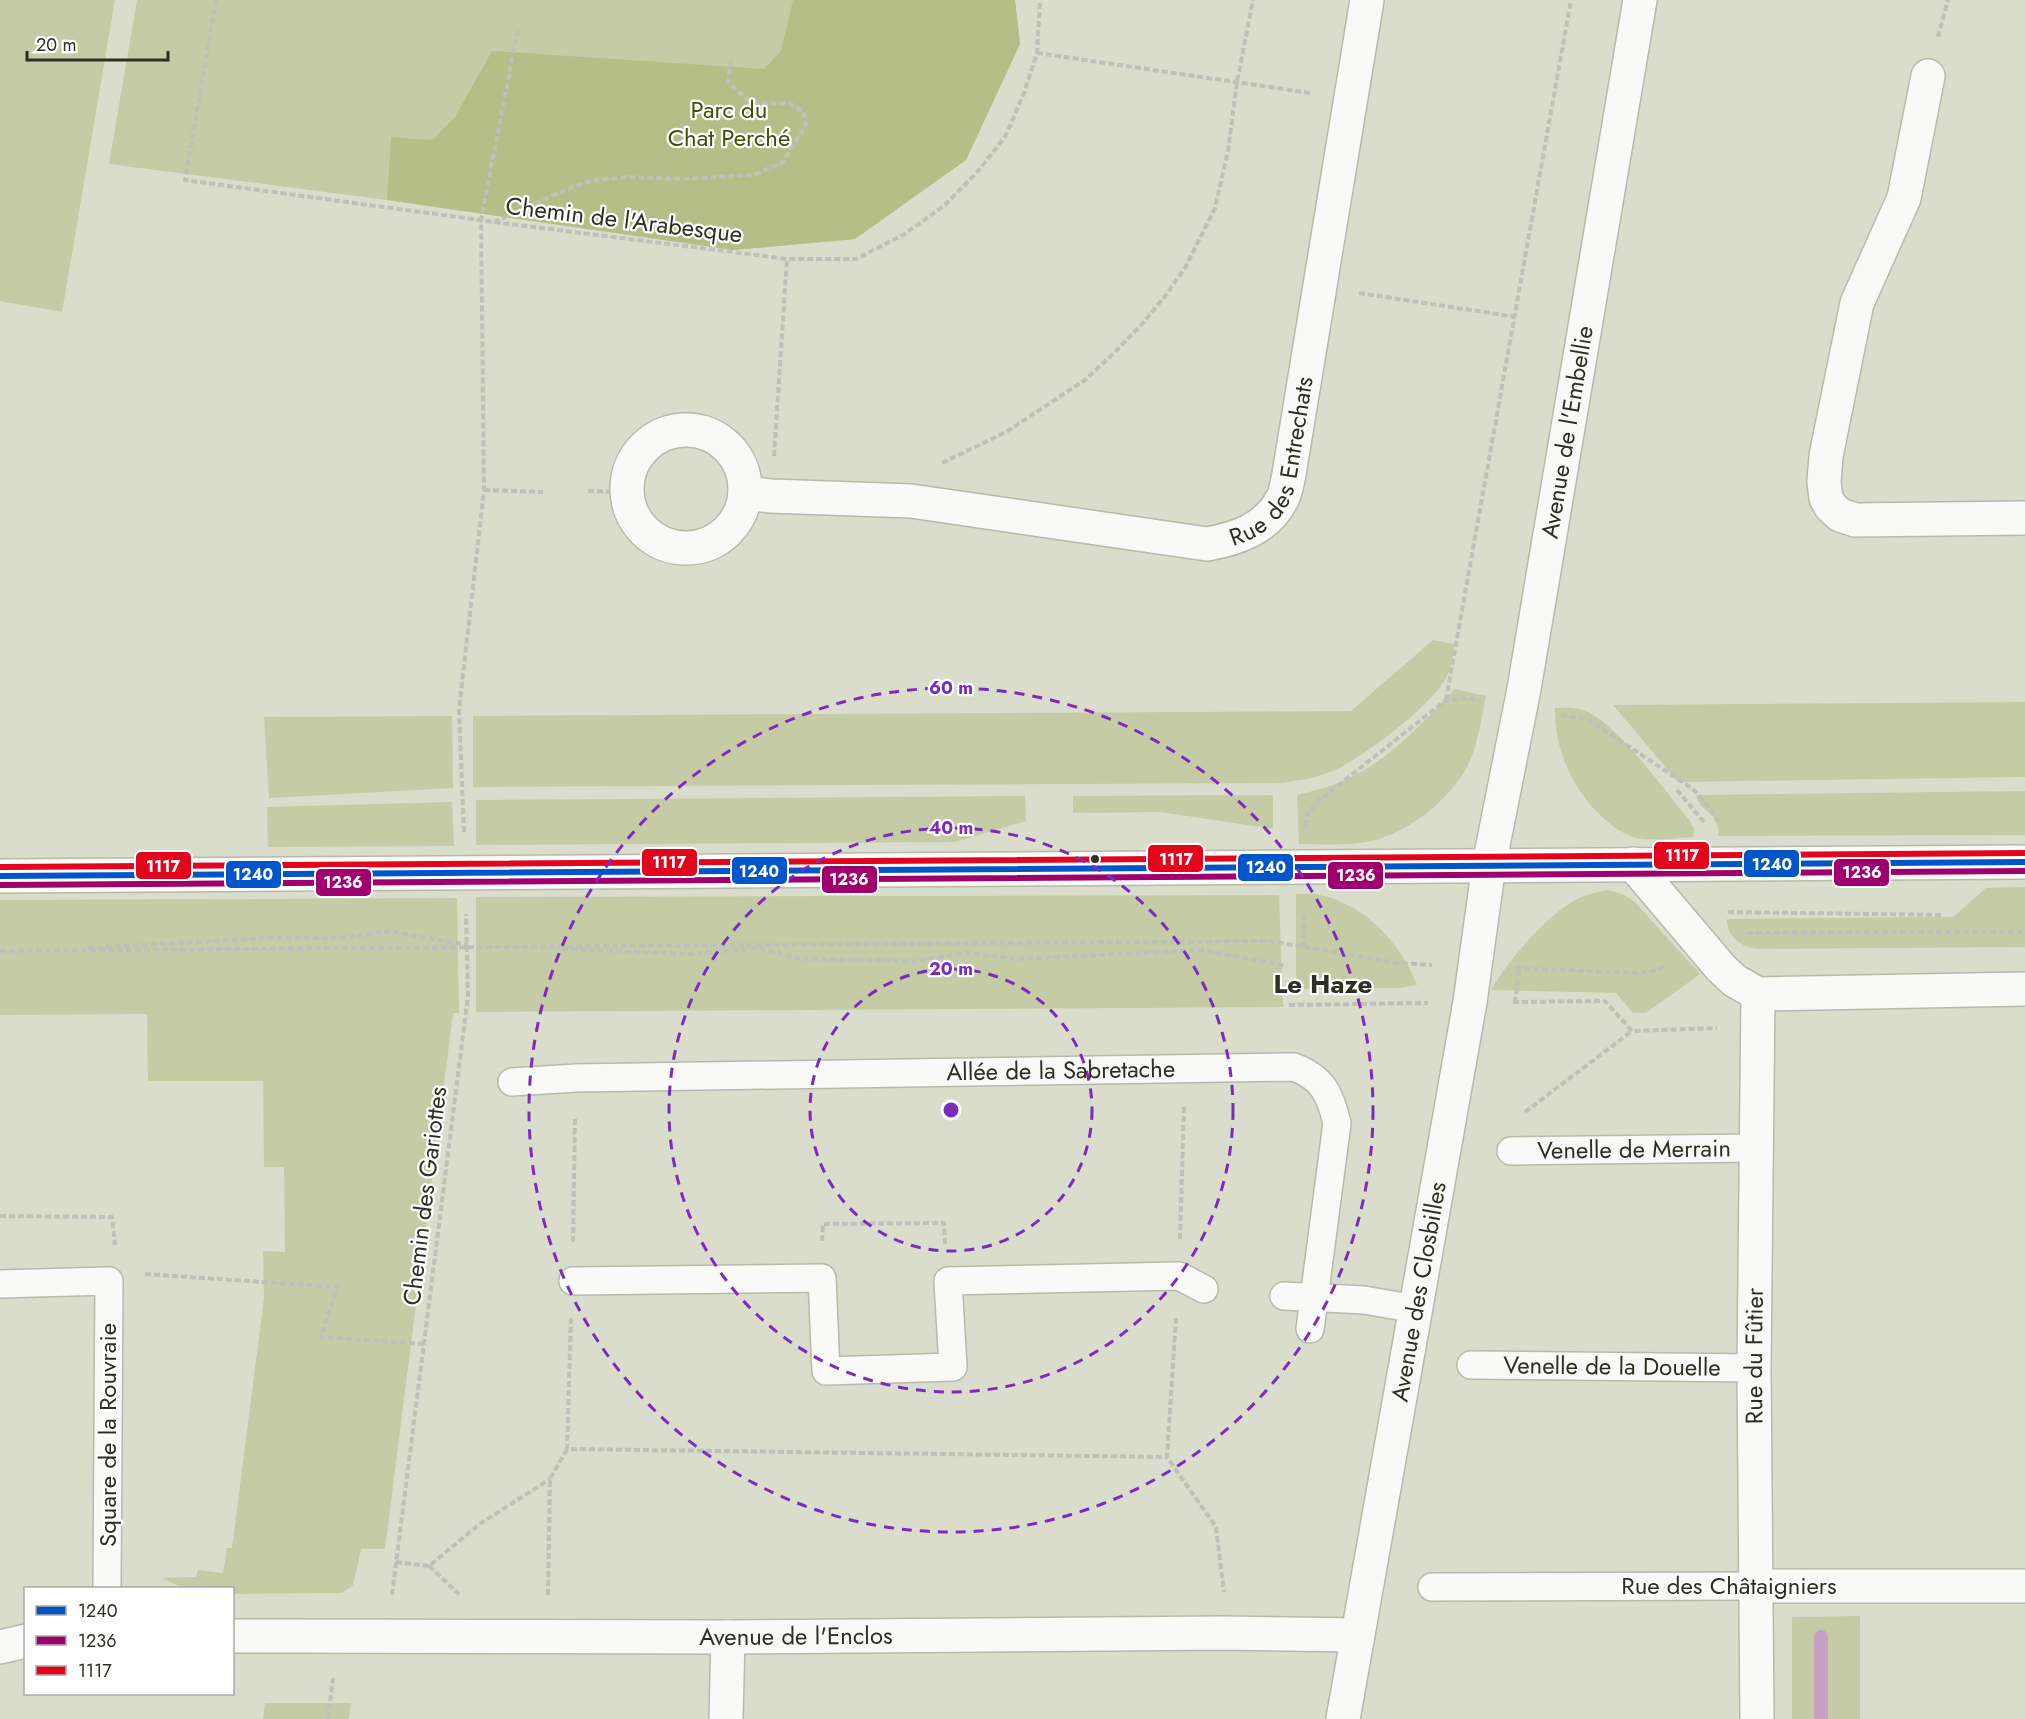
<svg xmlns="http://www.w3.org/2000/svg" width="2025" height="1719" font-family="Jost,sans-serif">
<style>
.green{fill:#c5cba5}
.forest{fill:#b5be87}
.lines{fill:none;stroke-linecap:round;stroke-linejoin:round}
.stream{stroke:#c89fc4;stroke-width:14}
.lane-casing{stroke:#b7baab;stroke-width:30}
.street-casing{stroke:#b7baab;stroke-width:36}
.secondary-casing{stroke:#b7baab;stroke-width:36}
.path{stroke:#bfc0b9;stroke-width:4;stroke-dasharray:6 3;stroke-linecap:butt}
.lane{stroke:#f9faf7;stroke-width:27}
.street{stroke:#f9faf7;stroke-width:33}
.secondary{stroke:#f9faf7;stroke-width:33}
.bus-1-casing{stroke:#fff;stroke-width:10}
.bus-2-casing{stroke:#fff;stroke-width:10}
.bus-3-casing{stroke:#fff;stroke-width:10}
.bus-1{stroke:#0055c8;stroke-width:6}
.bus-2{stroke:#a0006e;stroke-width:6}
.bus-3{stroke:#e3051c;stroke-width:6}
.ring{fill:none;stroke:#7b2cbf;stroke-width:3;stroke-dasharray:10 8}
.bus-dot{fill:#2c2f22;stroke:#fff;stroke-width:2}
.labels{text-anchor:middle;stroke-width:4.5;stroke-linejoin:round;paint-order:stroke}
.park-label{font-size:24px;fill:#444c0b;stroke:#fff}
.street-label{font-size:24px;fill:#2c2f22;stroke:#fff}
.neighbourhood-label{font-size:26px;font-weight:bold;fill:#2c2f22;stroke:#fff}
.centre{fill:#7b2cbf;stroke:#fff;stroke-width:3}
.ring-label{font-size:18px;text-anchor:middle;font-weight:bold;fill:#7b2cbf;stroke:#fff;stroke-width:4.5;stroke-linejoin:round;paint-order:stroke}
.line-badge{stroke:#fff;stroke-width:2}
.badge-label{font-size:16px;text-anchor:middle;font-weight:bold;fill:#fff}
</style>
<rect width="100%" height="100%" fill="#daddcb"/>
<g class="green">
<path d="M 0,0 L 115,0 L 62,312 L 0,301 Z"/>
<path d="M 137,0 L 1015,0 L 1020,44 L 966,160 L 855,239 L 733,250 L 387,200 L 109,164 Z"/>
<path d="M 1433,640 L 1454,644 C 1453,656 1451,670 1445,680 C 1428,708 1365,756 1335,770 C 1318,778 1300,780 1282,783 L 473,787 L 473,716 L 1351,711 Z"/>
<path d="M 1455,689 L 1486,696 C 1481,720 1478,745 1467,767 C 1449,800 1409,832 1372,841 C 1348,846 1323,844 1299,844 L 1297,795 C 1313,791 1330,787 1345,780 C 1386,763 1425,721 1455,689 Z"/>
<path d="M 2025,702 L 2025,777 L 1678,782 L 1613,705 Z"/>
<path d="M 1555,708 C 1563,708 1574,707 1582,710 C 1613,717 1668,795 1690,821 L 1694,829 L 1693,837 C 1673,838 1646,843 1628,835 C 1618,831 1609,823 1601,816 C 1571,787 1555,750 1555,708 Z"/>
<path d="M 452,716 L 453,788 L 269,798 L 264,717 Z"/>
<path d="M 2025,791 L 2025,835 L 1718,836 C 1720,810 1700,814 1696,795 Z"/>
<path d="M 1273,795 L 1273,829 L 1161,812 L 1073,813 L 1073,796 Z"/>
<path d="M 1025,796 L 1026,821 L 955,842 L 476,845 L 476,800 Z"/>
<path d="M 452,802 L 454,846 L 268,847 L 267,807 Z"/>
<path d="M 2025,887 L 2025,947 L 1757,949 C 1742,947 1726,937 1727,919 L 1953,917 L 1986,888 Z"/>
<path d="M 1608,890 L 1622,894 L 1634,901 L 1700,974 L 1646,1013 L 1633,1013 L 1616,993 L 1491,990 C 1507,961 1547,915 1577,899 C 1587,894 1597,892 1608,890 Z"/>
<path d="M 1296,894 C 1304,894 1313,893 1320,895 C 1364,904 1402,944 1417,985 L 1398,988 L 1296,989 Z"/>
<path d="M 1279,895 L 1283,1007 L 476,1012 L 476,897 Z"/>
<path d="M 457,898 L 459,1013 L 453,1013 L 385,1549 L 361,1549 L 353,1585 L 342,1593 L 233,1594 L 232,1588 L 184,1588 L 161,1578 L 196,1577 L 198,1570 L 223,1573 L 227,1548 L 232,1548 L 264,1298 L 263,1251 L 285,1252 L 284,1167 L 264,1167 L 263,1081 L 148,1081 L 147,1014 L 0,1015 L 0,900 Z"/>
<path d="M 1860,1616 L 1860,1719 L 1792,1719 L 1792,1617 Z"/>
<path d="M 265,1703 L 351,1703 L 349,1719 L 263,1719 Z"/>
</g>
<path class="forest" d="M 793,0 L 1015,0 L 1020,44 L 966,160 L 855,239 L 733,250 L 387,200 L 391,137 L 433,140 L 455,117 L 492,51 L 764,69 L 781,51 Z"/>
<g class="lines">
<path class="stream" d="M 1821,1637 L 1821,1719"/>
<defs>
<g id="lane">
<path id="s1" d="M 512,1082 L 576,1078 L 1294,1067 C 1323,1078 1330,1094 1337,1123 L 1310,1329"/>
<path id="s2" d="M 1511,1151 L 1756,1148"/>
<path d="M 573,1281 L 822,1278 L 826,1371 L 953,1367 L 948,1281 L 1179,1276 L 1204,1289"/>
<path d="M 0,1284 L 109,1281 L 107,1588"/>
<path d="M 1284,1296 L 1364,1300 L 1416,1309"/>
<path id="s3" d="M 1471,1365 L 1754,1368"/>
<path d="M 1432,1587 L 1756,1586"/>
</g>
<g id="street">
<path d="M 1928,76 L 1904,198 L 1857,303 L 1826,456 L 1824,482 L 1826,498 L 1831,507 L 1840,515 L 1855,520 L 2025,518"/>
<circle cx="686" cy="489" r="59"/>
<path id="s4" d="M 745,493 L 771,496 L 911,501 L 1207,544 C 1236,539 1266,529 1281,501 C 1286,494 1287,483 1289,474 L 1367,0"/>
<path d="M 1633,864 L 1721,968 L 1735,981 L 1758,994 L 2025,989"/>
<path d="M 1756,1586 L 2025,1586"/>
<path id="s5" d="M 232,1636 L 728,1637 L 1223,1633 L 1358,1635"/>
<path d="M 0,1647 L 26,1641"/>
<path d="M 726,1719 L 728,1637"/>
<path id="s6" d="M 1343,1719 L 1470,1002 L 1489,865"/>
<path id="s7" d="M 1757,1719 L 1754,1368 L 1758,994"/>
</g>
<g id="secondary">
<path id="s8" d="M 1489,865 L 1524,689 L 1640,0"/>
<path d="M 0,876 L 2025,862"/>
</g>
</defs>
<use href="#lane" class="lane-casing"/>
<use href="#street" class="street-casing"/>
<use href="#secondary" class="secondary-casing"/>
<g class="path">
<path d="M 216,0 L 185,180 L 494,222 L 787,259 L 856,259 L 903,235 L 945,205 L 980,169 L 1006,135 L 1024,93 L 1037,53 L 1040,0"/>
<path d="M 1938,37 L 1948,0"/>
<path d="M 1037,53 L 1311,93"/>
<path d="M 494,222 L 567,189 L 595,180 L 627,177 L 681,179 L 754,175 L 783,162 L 806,125 L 803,111 L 789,103 L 767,104 L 747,100 L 728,81 L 731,61"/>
<path d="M 1359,293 L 1516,317"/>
<path d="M 774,456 L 787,259"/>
<path d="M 942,463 L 1006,432 L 1085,380 L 1113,354 L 1143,323 L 1166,295 L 1186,266 L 1215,208 L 1228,151 L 1237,82 L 1253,0"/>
<path d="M 484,490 L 543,492"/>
<path d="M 588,491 L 628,492"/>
<path d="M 1446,700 L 1571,0"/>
<path d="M 1561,715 L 1582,718 L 1592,722 L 1693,789 L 1711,810 L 1719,824"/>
<path d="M 1677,790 L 1704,822"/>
<path d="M 1305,826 L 1307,815 L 1316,803 L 1446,700 L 1467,698 L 1480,701"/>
<path d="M 464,832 L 459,710 L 484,490 L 481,220 L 518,28"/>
<path d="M 1728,912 L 1943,915"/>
<path d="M 1747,933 L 2025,932"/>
<path d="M 1304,947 L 1304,909"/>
<path d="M 88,948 L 266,938 L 340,938 L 389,931 L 468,945"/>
<path d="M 562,949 L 691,954 L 759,948 L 801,959 L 916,961 L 966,953 L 1017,959 L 1203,950 L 1287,966"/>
<path d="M 0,951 L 1269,941 L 1398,963 L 1432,965"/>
<path d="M 1515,968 L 1637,973 L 1653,971 L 1665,966"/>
<path d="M 1513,1002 L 1605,1001 L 1632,1031 L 1717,1028"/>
<path d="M 1515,1003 L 1519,969"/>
<path d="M 1289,1005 L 1428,1003"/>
<path d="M 1525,1112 L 1632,1031"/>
<path d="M 0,1216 L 112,1217 L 115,1245"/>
<path d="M 1180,1239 L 1184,1106"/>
<path d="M 822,1241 L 823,1224 L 944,1223 L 945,1245"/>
<path d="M 573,1242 L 575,1117"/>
<path d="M 145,1274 L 337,1287 L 321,1337 L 424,1344"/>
<path d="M 571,1318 L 567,1449 L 1167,1457"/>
<path d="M 1176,1318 L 1167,1457 L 1216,1527 L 1224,1592"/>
<path d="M 396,1562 L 429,1566 L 481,1523 L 550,1479"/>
<path d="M 429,1566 L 459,1594"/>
<path d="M 392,1595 L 468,996 L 466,914"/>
<path d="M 548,1595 L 550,1479 L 567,1449"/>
<path d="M 328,1719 L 333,1678"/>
</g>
<use href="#lane" class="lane"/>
<use href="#street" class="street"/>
<use href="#secondary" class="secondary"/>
<defs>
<path id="bus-1" d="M 0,876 L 2025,862"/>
<path id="bus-2" d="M 0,885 L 2025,871"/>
<path id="bus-3" d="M 0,867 L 2025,853"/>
</defs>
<use href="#bus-1" class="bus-1-casing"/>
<use href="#bus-2" class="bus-2-casing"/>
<use href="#bus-3" class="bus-3-casing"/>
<use href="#bus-1" class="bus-1"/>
<use href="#bus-2" class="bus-2"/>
<use href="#bus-3" class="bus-3"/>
</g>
<g class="ring">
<circle cx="951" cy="1110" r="141"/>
<circle cx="951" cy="1110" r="282"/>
<circle cx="951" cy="1110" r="422"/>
</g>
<circle class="bus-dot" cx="1095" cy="859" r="5"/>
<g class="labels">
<g class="park-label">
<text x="729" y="118">Parc du<tspan x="729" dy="28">Chat Perché</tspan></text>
</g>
<g class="street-label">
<text transform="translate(624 220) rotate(7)" y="8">Chemin de l'Arabesque</text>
<text dy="8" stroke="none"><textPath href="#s8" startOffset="440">Avenue de l'Embellie</textPath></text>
<text dy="8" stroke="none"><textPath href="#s4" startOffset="585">Rue des Entrechats</textPath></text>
<text dy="8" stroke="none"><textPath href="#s1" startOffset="549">Allée de la Sabretache</textPath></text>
<text dy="8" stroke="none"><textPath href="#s2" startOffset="123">Venelle de Merrain</textPath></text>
<text transform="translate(425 1196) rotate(-83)" y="8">Chemin des Gariottes</text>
<text dy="8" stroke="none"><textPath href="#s6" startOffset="434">Avenue des Closbilles</textPath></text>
<text dy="8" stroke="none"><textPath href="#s7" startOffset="363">Rue du Fûtier</textPath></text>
<text dy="8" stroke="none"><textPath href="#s3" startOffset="141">Venelle de la Douelle</textPath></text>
<text transform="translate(108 1435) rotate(-90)" y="8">Square de la Rouvraie</text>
<text x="1729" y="1594">Rue des Châtaigniers</text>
<text dy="8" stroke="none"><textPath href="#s5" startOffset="564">Avenue de l'Enclos</textPath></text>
</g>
<g class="neighbourhood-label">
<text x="1323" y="993">Le Haze</text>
</g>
</g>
<circle cx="951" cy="1110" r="9" class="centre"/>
<g class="ring-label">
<text x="951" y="694">60 m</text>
<text x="951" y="834">40 m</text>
<text x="951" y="975">20 m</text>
</g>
<g class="line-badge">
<rect x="1653" y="841" width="57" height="29" rx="6" fill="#e3051c"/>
<rect x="1147" y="844" width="57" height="29" rx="6" fill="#e3051c"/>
<rect x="641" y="848" width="57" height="29" rx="6" fill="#e3051c"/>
<rect x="1743" y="849" width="57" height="29" rx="6" fill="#0055c8"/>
<rect x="135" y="851" width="57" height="29" rx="6" fill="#e3051c"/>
<rect x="1237" y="853" width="57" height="29" rx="6" fill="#0055c8"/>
<rect x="731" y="856" width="57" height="29" rx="6" fill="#0055c8"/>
<rect x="1833" y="858" width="57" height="29" rx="6" fill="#a0006e"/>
<rect x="225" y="860" width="57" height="29" rx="6" fill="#0055c8"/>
<rect x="1327" y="861" width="57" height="29" rx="6" fill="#a0006e"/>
<rect x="821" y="865" width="57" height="29" rx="6" fill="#a0006e"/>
<rect x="315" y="868" width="57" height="29" rx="6" fill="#a0006e"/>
</g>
<g class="badge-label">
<text x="1682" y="861">1117</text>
<text x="1176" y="865">1117</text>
<text x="669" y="868">1117</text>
<text x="1772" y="870">1240</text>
<text x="163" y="872">1117</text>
<text x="1266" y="873">1240</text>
<text x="759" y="877">1240</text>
<text x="1862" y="878">1236</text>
<text x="253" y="880">1240</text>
<text x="1356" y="881">1236</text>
<text x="849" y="885">1236</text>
<text x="343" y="888">1236</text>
</g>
<rect x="24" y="1587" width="210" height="108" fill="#ffffff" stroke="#abaca7" stroke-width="1.5"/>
<rect x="36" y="1606" width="30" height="9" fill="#0055c8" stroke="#abaca7" stroke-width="1.5"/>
<text x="78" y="1617" font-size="18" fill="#2c2f22">1240</text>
<rect x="36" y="1636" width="30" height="9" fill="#a0006e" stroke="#abaca7" stroke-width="1.5"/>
<text x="78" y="1647" font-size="18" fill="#2c2f22">1236</text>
<rect x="36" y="1666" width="30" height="9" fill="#e3051c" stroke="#abaca7" stroke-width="1.5"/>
<text x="78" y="1677" font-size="18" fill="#2c2f22">1117</text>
<path d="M27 51v9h141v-9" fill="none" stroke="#2c2f22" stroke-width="3"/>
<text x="36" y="51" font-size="18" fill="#2c2f22" stroke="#ffffff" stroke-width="4.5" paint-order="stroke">20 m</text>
</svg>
